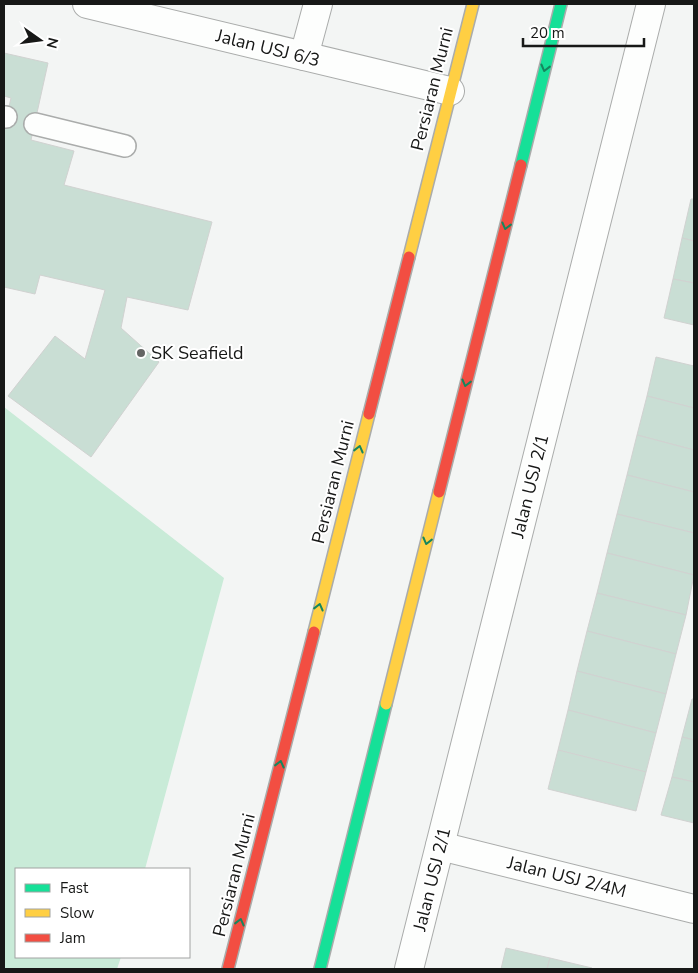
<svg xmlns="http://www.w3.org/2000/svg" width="698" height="973" font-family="'Nunito Sans',sans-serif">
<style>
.grass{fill:#c9ebd8}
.building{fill:#c9ded4;stroke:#d1d2d1}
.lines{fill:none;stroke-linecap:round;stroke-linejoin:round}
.lane-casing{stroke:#aaacab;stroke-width:24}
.street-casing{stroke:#aaacab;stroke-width:30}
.fast-casing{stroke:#aaacab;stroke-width:14}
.slow-casing{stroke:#aaacab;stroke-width:14}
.jam-casing{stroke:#aaacab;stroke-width:14}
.lane{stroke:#fdfefd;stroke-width:21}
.street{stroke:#fdfefd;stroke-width:28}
.fast{stroke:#16e098;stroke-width:11}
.slow{stroke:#ffcf43;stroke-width:11}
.jam{stroke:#f24e42;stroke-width:11}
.oneway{stroke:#16865e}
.poi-dot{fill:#646564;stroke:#fff;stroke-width:2}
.labels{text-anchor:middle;stroke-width:4;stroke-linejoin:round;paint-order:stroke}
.street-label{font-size:18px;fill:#171817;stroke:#fff}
.poi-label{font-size:18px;fill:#171817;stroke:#fff;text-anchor:start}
</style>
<rect width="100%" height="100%" fill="#f3f5f4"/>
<path class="grass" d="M 4,407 L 224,578 L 145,869 L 16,869 L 16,957 L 121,957 L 117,969 L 4,969 Z"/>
<g class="building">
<path d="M 4,53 L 48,63 L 31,140 L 74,151 L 64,185 L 212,222 L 188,310 L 127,297 L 121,328 L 159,362 L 91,457 L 8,396 L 55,336 L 85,359 L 105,290 L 40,275 L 35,294 L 4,287 L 4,128 L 11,98 L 4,96 Z"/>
<path d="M 691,199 L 694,199 L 694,241 L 682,238 Z"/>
<path d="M 682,238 L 694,241 L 694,283 L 673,279 Z"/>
<path d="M 673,279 L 694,283 L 694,325 L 664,318 Z"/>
<path d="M 656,357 L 694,366 L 694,408 L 647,396 Z"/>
<path d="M 647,396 L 694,408 L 694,450 L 637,435 Z"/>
<path d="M 637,435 L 694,450 L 694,492 L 627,475 Z"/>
<path d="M 627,475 L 694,492 L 694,533 L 617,514 Z"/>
<path d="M 617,514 L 694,533 L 694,575 L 607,553 Z"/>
<path d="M 607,553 L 694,575 L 686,615 L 597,593 Z"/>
<path d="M 597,593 L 686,615 L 676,654 L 587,631 Z"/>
<path d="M 587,631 L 676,654 L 666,694 L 577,671 Z"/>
<path d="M 577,671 L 666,694 L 656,733 L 568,710 Z"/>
<path d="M 692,699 L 694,699 L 694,740 L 682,737 Z"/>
<path d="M 568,710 L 656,733 L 646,772 L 558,750 Z"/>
<path d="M 682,737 L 694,740 L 694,782 L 672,777 Z"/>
<path d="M 558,750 L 646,772 L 636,811 L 548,789 Z"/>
<path d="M 672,777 L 694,782 L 694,823 L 661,815 Z"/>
<path d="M 506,948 L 550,958 L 547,969 L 501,969 Z"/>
<path d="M 550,958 L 592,968 L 592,969 L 547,969 Z"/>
</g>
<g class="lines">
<defs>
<g id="lane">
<path d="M 4,117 L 6,117"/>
<path d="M 35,124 L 125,146"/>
</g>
<g id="street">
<path d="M 87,4 L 450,91"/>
<path d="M 304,56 L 318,4"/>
<path d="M 440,846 L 694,909"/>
<path d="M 409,969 L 651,4"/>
</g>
<g id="fast">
<path d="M 521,165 L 561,4"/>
<path d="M 320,969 L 386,704"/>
</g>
<g id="slow">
<path d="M 409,257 L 473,4"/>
<path d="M 314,632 L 369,414"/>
<path d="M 386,704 L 439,492"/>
</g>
<g id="jam">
<path d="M 369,414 L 409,257"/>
<path d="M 439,492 L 521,165"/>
<path d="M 228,969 L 314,632"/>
</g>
</defs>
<use href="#lane" class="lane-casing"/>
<use href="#street" class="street-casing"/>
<use href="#fast" class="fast-casing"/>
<use href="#slow" class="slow-casing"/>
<use href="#jam" class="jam-casing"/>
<use href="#lane" class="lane"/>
<use href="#street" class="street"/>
<use href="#fast" class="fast"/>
<use href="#slow" class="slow"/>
<use href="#jam" class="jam"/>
</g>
<defs><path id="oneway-chevron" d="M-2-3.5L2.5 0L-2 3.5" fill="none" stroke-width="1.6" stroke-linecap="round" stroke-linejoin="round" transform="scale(1.25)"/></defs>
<g class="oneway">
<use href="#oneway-chevron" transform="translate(545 68) rotate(104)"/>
<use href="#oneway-chevron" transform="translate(506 226) rotate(104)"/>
<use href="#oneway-chevron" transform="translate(466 383) rotate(104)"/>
<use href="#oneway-chevron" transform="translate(359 449) rotate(-76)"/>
<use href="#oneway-chevron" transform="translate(427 541) rotate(104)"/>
<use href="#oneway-chevron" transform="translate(319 607) rotate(-76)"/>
<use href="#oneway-chevron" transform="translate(280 764) rotate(-76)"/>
<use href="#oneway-chevron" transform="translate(240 922) rotate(-76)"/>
</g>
<circle class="poi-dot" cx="141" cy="353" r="5"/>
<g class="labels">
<g class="street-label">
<text transform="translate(268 48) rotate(14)" y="6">Jalan USJ 6/3</text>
<text transform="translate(432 89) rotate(-76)" y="6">Persiaran Murni</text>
<text transform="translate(333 482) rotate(-76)" y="6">Persiaran Murni</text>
<text transform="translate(530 486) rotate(-76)" y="6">Jalan USJ 2/1</text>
<text transform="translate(234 875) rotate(-76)" y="6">Persiaran Murni</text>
<text transform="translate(567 877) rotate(14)" y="6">Jalan USJ 2/4M</text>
<text transform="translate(432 879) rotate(-76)" y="6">Jalan USJ 2/1</text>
</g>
<g class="poi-label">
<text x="151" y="359">SK Seafield</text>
</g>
</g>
<rect width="698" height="973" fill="none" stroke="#171817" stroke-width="10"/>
<rect x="15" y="868" width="175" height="90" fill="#ffffff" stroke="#a2a3a2"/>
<rect x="25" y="884" width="25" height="8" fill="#16e098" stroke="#a2a3a2"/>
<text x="60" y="893" font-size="15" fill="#171817">Fast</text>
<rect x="25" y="909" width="25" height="8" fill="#ffcf43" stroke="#a2a3a2"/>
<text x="60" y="918" font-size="15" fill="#171817">Slow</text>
<rect x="25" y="934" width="25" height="8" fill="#f24e42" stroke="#a2a3a2"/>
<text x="60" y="943" font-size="15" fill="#171817">Jam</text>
<g transform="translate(40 40) rotate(104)" stroke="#ffffff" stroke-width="4" paint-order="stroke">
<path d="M0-4L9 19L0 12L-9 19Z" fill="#171817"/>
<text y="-8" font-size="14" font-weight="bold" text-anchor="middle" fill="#171817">N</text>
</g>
<path d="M523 38v8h121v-8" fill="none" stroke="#171817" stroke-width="2.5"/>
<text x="530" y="38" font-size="15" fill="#171817" stroke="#ffffff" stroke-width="4" paint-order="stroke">20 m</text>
</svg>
